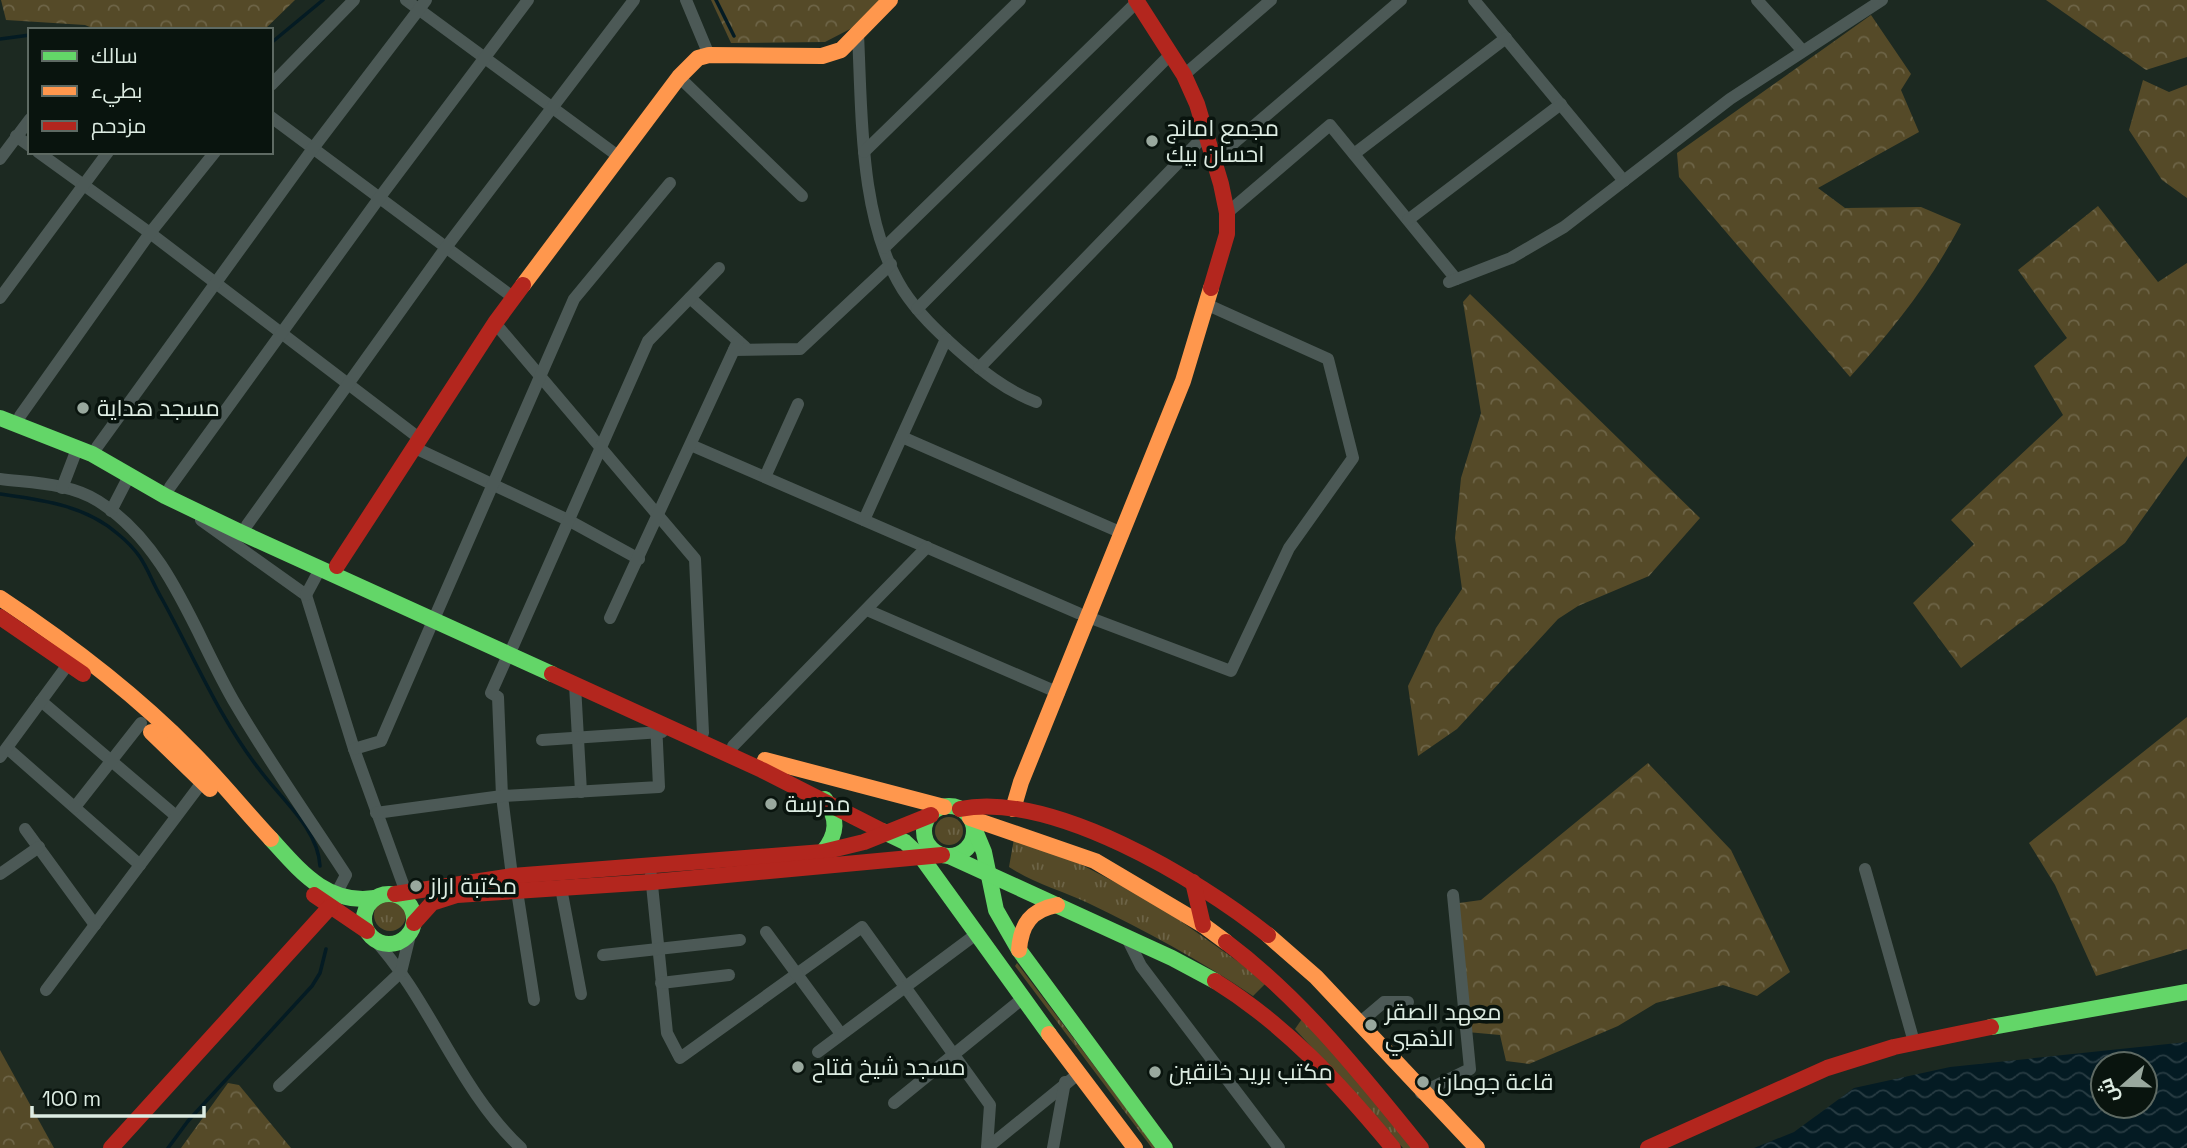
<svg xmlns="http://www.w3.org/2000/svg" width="2187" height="1148" font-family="'Space Grotesk',Cairo,sans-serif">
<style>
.grass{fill:url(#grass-tufts)}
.forest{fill:url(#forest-crowns)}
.water{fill:url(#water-waves);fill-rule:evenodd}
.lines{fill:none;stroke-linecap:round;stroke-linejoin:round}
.stream{stroke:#041b23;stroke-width:3.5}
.street{stroke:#4c5956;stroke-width:12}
.fast{stroke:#63d668;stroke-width:16}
.slow{stroke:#ff974d;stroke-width:16}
.jam{stroke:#b3261e;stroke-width:16}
.poi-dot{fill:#99a89e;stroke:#09140e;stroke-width:2.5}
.labels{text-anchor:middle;stroke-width:7;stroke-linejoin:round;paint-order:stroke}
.poi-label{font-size:23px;fill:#ddece2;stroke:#09140e;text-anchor:start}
</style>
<defs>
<pattern id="grass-tufts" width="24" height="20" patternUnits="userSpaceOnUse" patternTransform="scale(1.75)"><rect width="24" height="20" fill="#554a28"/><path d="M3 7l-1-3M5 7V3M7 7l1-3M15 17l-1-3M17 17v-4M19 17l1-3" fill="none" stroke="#6d6447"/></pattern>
<pattern id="forest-crowns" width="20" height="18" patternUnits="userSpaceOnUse" patternTransform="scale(1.75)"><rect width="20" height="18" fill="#554a28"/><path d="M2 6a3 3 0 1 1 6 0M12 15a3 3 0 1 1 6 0" fill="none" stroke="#6d6447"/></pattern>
<pattern id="water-waves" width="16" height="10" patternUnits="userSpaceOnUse" patternTransform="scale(1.75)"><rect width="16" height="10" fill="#041b23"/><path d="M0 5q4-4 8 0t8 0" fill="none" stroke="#283c43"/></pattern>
</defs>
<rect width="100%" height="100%" fill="#1c2921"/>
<g class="grass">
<circle cx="949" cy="831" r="14"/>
<path d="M 1015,833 L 1034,840 L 1155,903 L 1267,982 L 1253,996 C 1200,960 1146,931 1088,903 C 1062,891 1033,883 1009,867 Z"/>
<circle cx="390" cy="915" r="16"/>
<path d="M 1017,963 L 1156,1148 L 1152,1148 L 1015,966 Z"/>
<path d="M 1304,1016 L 1413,1148 L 1403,1148 L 1295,1029 Z"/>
</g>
<g class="forest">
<path d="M 1,0 L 295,0 L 264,30 L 97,30 L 85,25 L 6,20 Z"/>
<path d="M 711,0 L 881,0 L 854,27 L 825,42 L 731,43 Z"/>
<path d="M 2046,0 L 2187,0 L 2187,57 L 2146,70 Z"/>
<path d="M 1871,15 L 1911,74 L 1901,90 L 1919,132 L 1818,188 L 1845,208 L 1921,207 L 1961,224 C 1930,283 1895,327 1850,377 L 1679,177 L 1677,153 Z"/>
<path d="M 2143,80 L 2169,92 L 2187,85 L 2187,198 L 2162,180 L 2129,130 Z"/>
<path d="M 2098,206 L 2158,282 L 2187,263 L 2187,456 L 2125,543 L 1961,668 L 1913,603 L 1974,544 L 1951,520 L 2063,415 L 2034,366 L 2067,338 L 2018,270 Z"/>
<path d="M 1470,294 L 1700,518 L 1649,576 L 1578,606 L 1558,619 L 1457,729 L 1418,756 L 1408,686 L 1436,628 L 1462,589 L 1455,538 L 1461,478 L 1481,413 L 1463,302 Z"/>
<path d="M 2187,717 L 2187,949 L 2096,976 L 2055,885 L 2029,843 Z"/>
<path d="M 1648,763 L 1731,850 L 1790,972 L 1757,996 L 1723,985 L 1656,1003 L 1618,1026 L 1529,1064 L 1506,1061 L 1500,1035 L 1467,1032 L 1459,903 L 1481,900 Z"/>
<path d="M 0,1050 L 54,1148 L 0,1148 Z"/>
<path d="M 228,1083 L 239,1085 L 291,1148 L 181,1148 Z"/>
</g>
<path class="water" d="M 2187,1042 L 2187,1148 L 1754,1148 L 1794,1132 L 1854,1088 L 1950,1067 ZM 2103,1064 L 2145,1064 L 2145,1106 L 2103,1106 Z"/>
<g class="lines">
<g class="stream">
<path d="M 716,0 L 734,36"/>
<path d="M 0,39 L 30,35"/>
<path d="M 271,43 L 323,0"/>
<path d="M 0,494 C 42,500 85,505 118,534 C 146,557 146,571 162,599 C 193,655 219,718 259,769 C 281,799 318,828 320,866"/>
<path d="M 168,1148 L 188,1121 L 312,986 L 320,973 L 326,949"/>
</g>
<g class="street">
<path d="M 406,0 L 618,156"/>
<path d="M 686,0 L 709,55"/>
<path d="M 1474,0 L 1624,181"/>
<path d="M 1757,0 L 1802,50"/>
<path d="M 858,34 C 862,114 859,220 903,290 C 918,313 937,331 957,349 C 982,371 1005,390 1036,402"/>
<path d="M 1184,75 L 1271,0"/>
<path d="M 679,77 L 802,196"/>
<path d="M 271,85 L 354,0"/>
<path d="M 271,117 L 514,298"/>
<path d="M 16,136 L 30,146"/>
<path d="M 38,152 L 150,233 L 419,438"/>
<path d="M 864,152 L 1020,0"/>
<path d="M 1354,154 L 1506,38"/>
<path d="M 0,159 L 30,119"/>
<path d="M 1214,160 L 1401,0"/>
<path d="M 1227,213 L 1330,125 L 1456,279"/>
<path d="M 1408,220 L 1561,104"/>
<path d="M 884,248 L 1137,2"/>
<path d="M 1449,282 L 1511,258 L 1564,227 L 1730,99 L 1882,0"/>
<path d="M 0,298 L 108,152"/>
<path d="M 690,298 L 745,347"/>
<path d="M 917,309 L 1170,55"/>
<path d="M 495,323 L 695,559 L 703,733"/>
<path d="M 734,350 L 800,349 L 891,264"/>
<path d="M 979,368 L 1206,134"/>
<path d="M 20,416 L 150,233 L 215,152"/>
<path d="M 902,437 L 1122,533"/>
<path d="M 693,446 L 1078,613"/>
<path d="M 97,447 L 314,147 L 426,0"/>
<path d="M 413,447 L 568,520 L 639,559"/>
<path d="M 765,477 L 798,404"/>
<path d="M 0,479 C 32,483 70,483 98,501 C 170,546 195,636 236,705 C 270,763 309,818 346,875 L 335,896"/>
<path d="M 170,487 L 380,197 L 528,0"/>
<path d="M 62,488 L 77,449"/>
<path d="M 111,511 L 129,476"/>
<path d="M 201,520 L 306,595 L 354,749 L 412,909"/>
<path d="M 864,520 L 946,339"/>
<path d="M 247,525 L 447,246 L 634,0"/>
<path d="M 306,595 L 320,569"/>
<path d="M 867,610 L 1059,693"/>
<path d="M 437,612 L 574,299 L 670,183"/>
<path d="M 1088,617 L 1231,671 L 1289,548 L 1353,458 L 1328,359 L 1208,305"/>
<path d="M 610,618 L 738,341"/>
<path d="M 513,646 L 648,341 L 719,268"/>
<path d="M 508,655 L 491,693 L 498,697 L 502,796 L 512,876"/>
<path d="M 575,685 L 581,792"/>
<path d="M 41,701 L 176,816"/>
<path d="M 542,740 L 662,732"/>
<path d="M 733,746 L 927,547"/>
<path d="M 7,748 L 140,865"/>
<path d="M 354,749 L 381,741 L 433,621"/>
<path d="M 0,757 L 69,663"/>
<path d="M 75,807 L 141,723"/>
<path d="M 376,813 L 502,796 L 659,787 L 656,722"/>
<path d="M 25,829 L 95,925"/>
<path d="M 1865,869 L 1914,1042"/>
<path d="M 0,874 L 39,847"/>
<path d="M 651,875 L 667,1033 L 680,1058 L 862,927 L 990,1105 L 987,1148"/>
<path d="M 561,888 L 581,994"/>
<path d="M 517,891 L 534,1000"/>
<path d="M 766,932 L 841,1034"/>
<path d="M 372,937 C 431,1000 457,1088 521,1148"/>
<path d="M 1128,940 L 1141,966 L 1279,1148"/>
<path d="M 603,955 L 740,940"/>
<path d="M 661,983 L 729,975"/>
<path d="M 46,990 L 203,781"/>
<path d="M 1358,1024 L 1384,1002 L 1408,1002"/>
<path d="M 818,1052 L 975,935"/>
<path d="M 279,1086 L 401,972 L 411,931"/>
<path d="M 1421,1093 L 1470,1069 L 1453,895"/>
<path d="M 894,1103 L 1022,999"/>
<path d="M 987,1148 L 1078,1074"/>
<path d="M 1053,1148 L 1065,1082"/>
</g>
<g class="fast">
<path d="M 0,418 L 92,454 L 165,496 L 242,533 L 552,674"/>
<circle cx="949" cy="831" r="25"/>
<path d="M 974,828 L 984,852 L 996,910 L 1019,950 L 1165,1148"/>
<path d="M 882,831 L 905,842 L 922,858 L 1049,1034"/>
<path d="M 271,839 C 301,872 327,905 375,898"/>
<path d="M 823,852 C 838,833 838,819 825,799"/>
<path d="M 949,856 L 1172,958 L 1215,981"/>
<circle cx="389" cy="919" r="25"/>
<path d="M 1991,1027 L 2187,992"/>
</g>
<g class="slow">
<path d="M 523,285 L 679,77 L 698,58 L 709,55 L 822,56 L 841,50 L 890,0"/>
<path d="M 0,598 C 68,643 134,693 192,752 C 220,780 244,810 271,839"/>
<path d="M 151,732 L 210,789"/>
<path d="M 765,760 L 944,807"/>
<path d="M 1013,809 L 1021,782 L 1183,381 L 1211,288"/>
<path d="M 970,818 L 1095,861 L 1203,925 L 1226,942"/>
<path d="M 1268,935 L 1316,977 L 1477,1148"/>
<path d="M 1019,950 C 1021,924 1031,910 1057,905"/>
<path d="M 1049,1034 L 1135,1148"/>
</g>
<g class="jam">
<path d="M 1136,0 L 1184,75 L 1197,104 L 1221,184 L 1227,213 L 1227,234 L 1211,288"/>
<path d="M 337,566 L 495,323 L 523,285"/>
<path d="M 0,617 L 83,674"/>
<path d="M 552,674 L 762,770 L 882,831"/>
<path d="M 960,809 C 1052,791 1198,879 1268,935"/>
<path d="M 1193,882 L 1203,925"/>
<path d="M 395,894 L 512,876 L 823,852 L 864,842 L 931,815"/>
<path d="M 314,895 L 367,931"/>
<path d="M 414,923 L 432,903 L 457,895 L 652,882 L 942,855"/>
<path d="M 1226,942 C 1303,1000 1361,1074 1421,1148"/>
<path d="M 1215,981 C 1286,1025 1340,1084 1393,1148"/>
<path d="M 111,1148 L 330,907"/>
<path d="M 1648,1148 L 1827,1068 L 1894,1047 L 1991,1027"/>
</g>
</g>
<g class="poi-dot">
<circle cx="1152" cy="141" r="7"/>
<circle cx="83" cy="408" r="7"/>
<circle cx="771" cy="804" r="7"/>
<circle cx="416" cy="886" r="7"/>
<circle cx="1371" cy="1025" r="7"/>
<circle cx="798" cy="1067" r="7"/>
<circle cx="1155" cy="1072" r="7"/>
<circle cx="1423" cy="1082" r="7"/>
</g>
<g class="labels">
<g class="poi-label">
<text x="1166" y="136">مجمع امانج<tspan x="1166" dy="26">احسان بيك</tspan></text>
<text x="97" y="416">مسجد هداية</text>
<text x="785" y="812">مدرسة</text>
<text x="430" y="894">مكتبة اراز</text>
<text x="1385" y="1020">معهد الصقر<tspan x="1385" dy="26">الذهبي</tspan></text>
<text x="812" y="1075">مسجد شيخ فتاح</text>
<text x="1169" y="1080">مكتب بريد خانقين</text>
<text x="1437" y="1090">قاعة جومان</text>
</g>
</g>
<rect x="28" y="28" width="245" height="126" fill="#09140e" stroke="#5e6a63" stroke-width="2"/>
<rect x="42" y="51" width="35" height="10" fill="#63d668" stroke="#5e6a63" stroke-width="2"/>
<text x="91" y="63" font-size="21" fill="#ddece2">سالك</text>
<rect x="42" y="86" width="35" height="10" fill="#ff974d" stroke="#5e6a63" stroke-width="2"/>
<text x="91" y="98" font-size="21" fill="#ddece2">بطيء</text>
<rect x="42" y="121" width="35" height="10" fill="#b3261e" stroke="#5e6a63" stroke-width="2"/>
<text x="91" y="133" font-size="21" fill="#ddece2">مزدحم</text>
<g transform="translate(2124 1085) rotate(250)"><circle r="33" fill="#09140e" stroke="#5e6a63" stroke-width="2"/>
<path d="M0-5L12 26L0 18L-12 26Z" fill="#99a89e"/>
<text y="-10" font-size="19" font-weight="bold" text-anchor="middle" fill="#ddece2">ش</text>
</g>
<path d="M32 1106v10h172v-10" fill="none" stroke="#ddece2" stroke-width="3.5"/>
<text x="42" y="1106" font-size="21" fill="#ddece2" stroke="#09140e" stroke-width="5" paint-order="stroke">100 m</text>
</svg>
